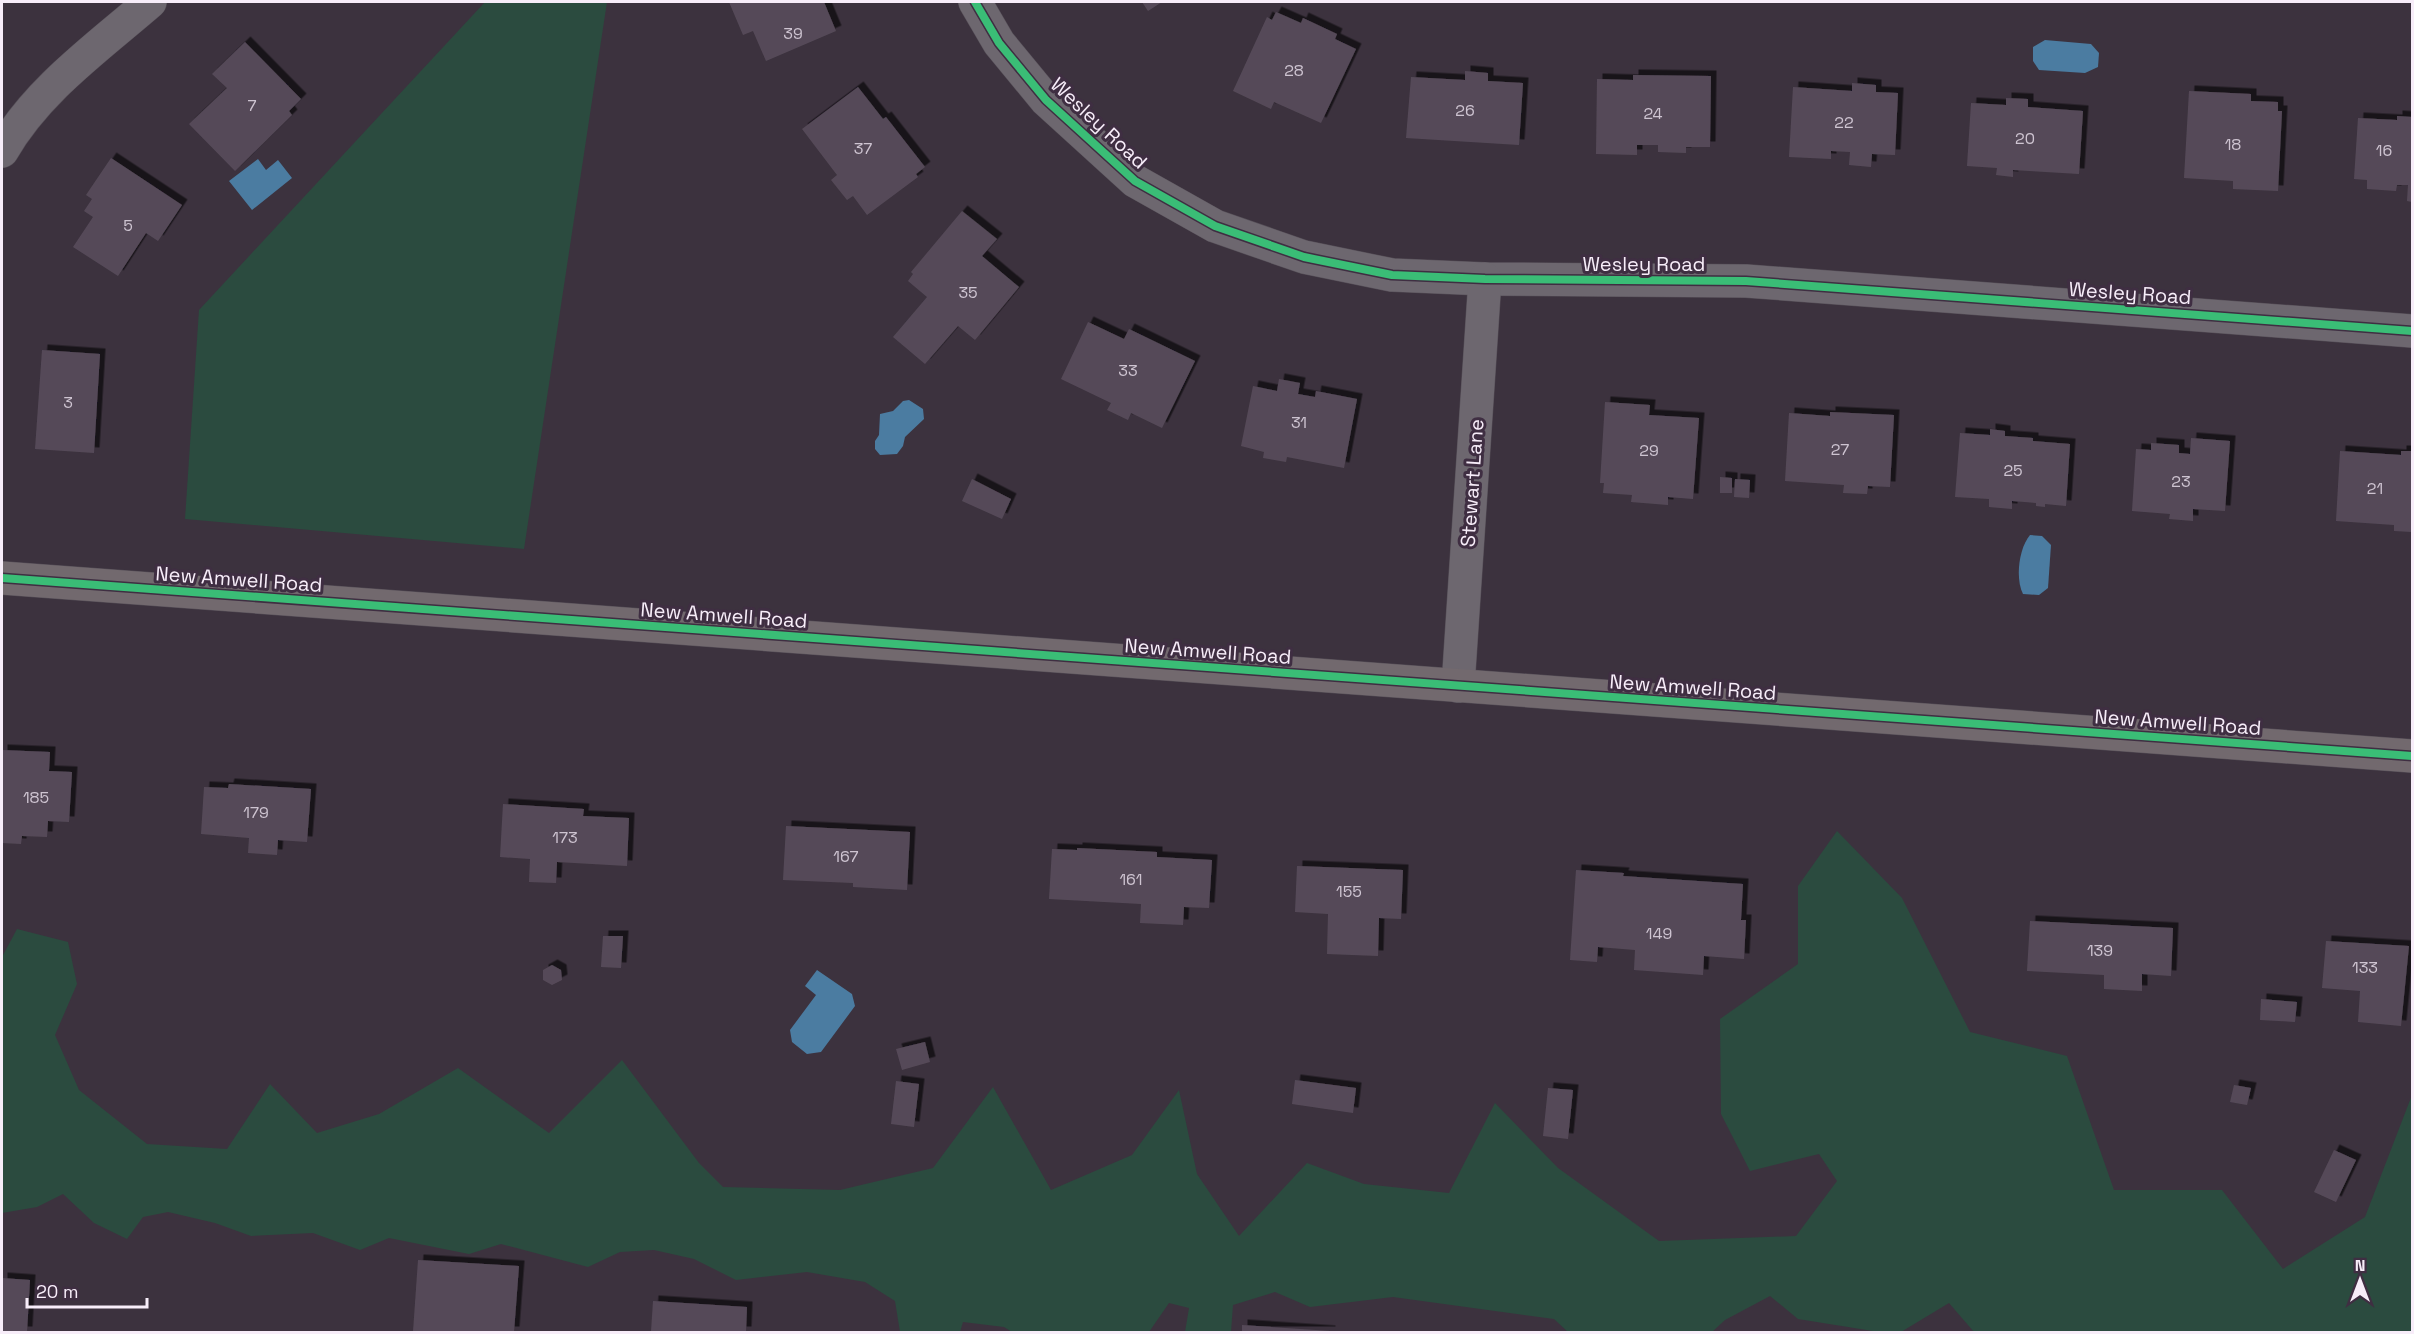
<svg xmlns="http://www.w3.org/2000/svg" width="2414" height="1334" font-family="'Space Grotesk',sans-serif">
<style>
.green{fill:#2b4b3f}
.water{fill:#4b7ca1}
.building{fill:#554a58;filter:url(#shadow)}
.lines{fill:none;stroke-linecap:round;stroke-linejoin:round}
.street-casing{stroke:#554e57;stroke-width:34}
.secondary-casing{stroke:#554e57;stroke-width:34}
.street{stroke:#6d676f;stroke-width:33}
.secondary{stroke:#72696e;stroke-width:33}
.cycleway-casing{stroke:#3f2e42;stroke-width:11}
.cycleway{stroke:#3abd76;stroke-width:8}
.labels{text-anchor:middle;stroke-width:6;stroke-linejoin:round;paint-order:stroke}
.number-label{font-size:16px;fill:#cec4d1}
.street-label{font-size:20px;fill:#f7edf9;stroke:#3f2e42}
</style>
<defs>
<filter id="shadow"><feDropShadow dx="5.5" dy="-5.5" stdDeviation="0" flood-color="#0009"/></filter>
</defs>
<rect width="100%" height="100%" fill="#3c323e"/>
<g class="green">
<path d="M 485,2 L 607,2 L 524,549 L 185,519 L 199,310 Z"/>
<path d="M 1837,831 L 1902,898 L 1970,1032 L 2067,1056 L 2114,1190 L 2222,1190 L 2283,1269 L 2365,1217 L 2412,1095 L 2412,1332 L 1974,1332 L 1949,1303 L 1901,1332 L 1879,1332 L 1798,1319 L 1770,1296 L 1725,1320 L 1712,1332 L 1619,1331 L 1568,1332 L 1554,1319 L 1393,1297 L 1310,1307 L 1275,1292 L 1233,1305 L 1231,1332 L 1185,1332 L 1189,1308 L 1169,1303 L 1149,1332 L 1012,1332 L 1004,1327 L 963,1322 L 960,1332 L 900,1332 L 895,1301 L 865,1282 L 807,1272 L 736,1280 L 694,1259 L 654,1250 L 620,1252 L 588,1267 L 501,1244 L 469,1254 L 389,1238 L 360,1250 L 313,1233 L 251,1236 L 215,1223 L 168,1212 L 143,1217 L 127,1239 L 94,1223 L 63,1194 L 37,1207 L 2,1213 L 2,957 L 17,929 L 68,942 L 77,984 L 55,1035 L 79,1090 L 147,1144 L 227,1149 L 270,1084 L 317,1133 L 379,1114 L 458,1068 L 549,1133 L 622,1060 L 699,1163 L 723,1187 L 840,1190 L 933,1168 L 993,1087 L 1051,1190 L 1132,1155 L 1179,1090 L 1197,1174 L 1239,1236 L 1307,1163 L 1364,1184 L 1449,1193 L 1495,1103 L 1558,1168 L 1659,1241 L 1796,1236 L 1837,1181 L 1819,1154 L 1750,1171 L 1721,1114 L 1720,1019 L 1798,964 L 1798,886 Z"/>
</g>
<g class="water">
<path d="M 2045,40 L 2091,44 L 2099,53 L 2098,67 L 2085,73 L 2039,70 L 2033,61 L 2033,47 Z"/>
<path d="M 258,159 L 266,170 L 278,160 L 292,178 L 252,210 L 229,181 Z"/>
<path d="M 909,400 L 923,409 L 924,419 L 905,437 L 903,446 L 897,454 L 880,455 L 875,449 L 875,441 L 879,435 L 880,414 L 893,411 L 903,401 Z"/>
<path d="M 2030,535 L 2042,536 L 2051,545 L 2048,588 L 2039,595 L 2023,594 C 2015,578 2019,548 2030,535 Z"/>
<path d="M 817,970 L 852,994 L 855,1006 L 821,1052 L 807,1054 L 792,1042 L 790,1030 L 816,995 L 805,986 Z"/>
</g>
<g class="building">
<path d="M 729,2 L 824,2 L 836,31 L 766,61 L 753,31 L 743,35 Z"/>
<path d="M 1142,2 L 1162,2 L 1148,11 Z"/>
<path d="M 1276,12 L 1301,23 L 1303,18 L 1337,34 L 1335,39 L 1356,49 L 1321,123 L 1274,102 L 1271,109 L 1233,91 L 1267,17 L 1272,20 Z"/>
<path d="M 245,42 L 301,99 L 289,111 L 292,115 L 235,171 L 189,124 L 227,88 L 212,74 Z"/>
<path d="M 1465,71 L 1488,73 L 1488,81 L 1523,83 L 1519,145 L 1406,138 L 1411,77 L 1465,80 Z"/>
<path d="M 1633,75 L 1711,76 L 1710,147 L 1686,147 L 1686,153 L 1658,152 L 1658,145 L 1637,145 L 1637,155 L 1596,154 L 1597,79 L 1633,80 Z"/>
<path d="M 1852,83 L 1876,85 L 1876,92 L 1898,93 L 1895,155 L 1872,154 L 1871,167 L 1849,165 L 1850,152 L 1831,151 L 1831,159 L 1789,157 L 1793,87 L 1852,91 Z"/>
<path d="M 858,87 L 883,119 L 886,117 L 925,167 L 916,174 L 918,177 L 867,215 L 853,196 L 847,200 L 831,180 L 837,175 L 802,129 Z"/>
<path d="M 2189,91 L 2251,94 L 2251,101 L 2278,102 L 2278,111 L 2282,111 L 2278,191 L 2233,189 L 2233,181 L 2184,178 Z"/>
<path d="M 2006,98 L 2028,99 L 2028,107 L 2083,111 L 2079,174 L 2013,170 L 2013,177 L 1996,175 L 1997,168 L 1967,166 L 1971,103 L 2006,105 Z"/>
<path d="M 2397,116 L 2412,117 L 2412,202 L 2407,201 L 2408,185 L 2397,185 L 2396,191 L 2367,189 L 2367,180 L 2354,179 L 2358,118 L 2397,120 Z"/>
<path d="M 111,158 L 182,205 L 158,241 L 146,233 L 118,276 L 73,247 L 93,217 L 84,211 L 92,199 L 86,195 Z"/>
<path d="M 962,211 L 997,239 L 982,256 L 1019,287 L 975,340 L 958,326 L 925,364 L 893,337 L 927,297 L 908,281 L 913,274 L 911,272 Z"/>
<path d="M 1088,322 L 1124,339 L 1129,329 L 1195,361 L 1162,428 L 1131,413 L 1128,420 L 1107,410 L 1111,403 L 1061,379 Z"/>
<path d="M 42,350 L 100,354 L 94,453 L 35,449 Z"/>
<path d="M 1279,379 L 1300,383 L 1298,394 L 1315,397 L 1316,391 L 1357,399 L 1344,468 L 1287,457 L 1286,462 L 1263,458 L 1264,452 L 1241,446 L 1253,386 L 1277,391 Z"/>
<path d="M 1605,402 L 1650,405 L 1649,415 L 1699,418 L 1693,499 L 1668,497 L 1668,505 L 1631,502 L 1632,495 L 1603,493 L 1604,483 L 1600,483 Z"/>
<path d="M 1830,412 L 1894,415 L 1890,487 L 1868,486 L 1867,494 L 1843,493 L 1844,485 L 1785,481 L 1789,413 L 1830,416 Z"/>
<path d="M 1990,429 L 2005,431 L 2005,436 L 2033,438 L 2033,441 L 2070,444 L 2066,506 L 2045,504 L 2045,507 L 2036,506 L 2036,503 L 2012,501 L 2012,509 L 1989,507 L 1989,499 L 1955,497 L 1960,433 L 1990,435 Z"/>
<path d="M 2191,438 L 2230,441 L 2225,511 L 2193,509 L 2193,521 L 2169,519 L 2170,514 L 2132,511 L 2136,449 L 2151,450 L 2151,443 L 2179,445 L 2179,453 L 2190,454 Z"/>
<path d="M 2340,451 L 2401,455 L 2401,451 L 2412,451 L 2412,532 L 2394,531 L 2394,525 L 2336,521 Z"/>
<path d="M 1720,477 L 1732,478 L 1732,493 L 1720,493 Z"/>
<path d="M 972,479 L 1011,499 L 1002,519 L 962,501 Z"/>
<path d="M 1735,479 L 1750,480 L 1749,498 L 1734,497 Z"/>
<path d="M 2,750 L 50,752 L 49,771 L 72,772 L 69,822 L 48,821 L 47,837 L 22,836 L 21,844 L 2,843 Z"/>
<path d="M 229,784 L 311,789 L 307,842 L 278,840 L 277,855 L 248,853 L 249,838 L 201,834 L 204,787 L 228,788 Z"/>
<path d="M 503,804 L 584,809 L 583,816 L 629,818 L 627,866 L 557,862 L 556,883 L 529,882 L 530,859 L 500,857 Z"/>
<path d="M 786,826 L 910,832 L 907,890 L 853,887 L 853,883 L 783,880 Z"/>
<path d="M 1077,848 L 1157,852 L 1157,857 L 1212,860 L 1209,908 L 1184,907 L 1183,925 L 1140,923 L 1141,904 L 1049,899 L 1052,849 L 1077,850 Z"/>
<path d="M 1297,866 L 1403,870 L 1401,919 L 1379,918 L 1378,956 L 1327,954 L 1328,914 L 1295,912 Z"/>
<path d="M 1576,870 L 1624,873 L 1623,876 L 1743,884 L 1741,920 L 1746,920 L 1744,959 L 1704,956 L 1703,975 L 1634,970 L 1635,950 L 1598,947 L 1597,962 L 1570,960 Z"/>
<path d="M 2030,921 L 2173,928 L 2171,976 L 2142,974 L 2142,991 L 2104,989 L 2104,975 L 2027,971 Z"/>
<path d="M 603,936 L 623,936 L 621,968 L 601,967 Z"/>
<path d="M 2326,941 L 2409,946 L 2401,1026 L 2358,1022 L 2360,991 L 2322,988 Z"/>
<path d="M 552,965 L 561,970 L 562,980 L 552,985 L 543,980 L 543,970 Z"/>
<path d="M 2261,999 L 2297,1002 L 2295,1022 L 2260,1020 Z"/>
<path d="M 925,1042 L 930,1062 L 902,1070 L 896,1049 Z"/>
<path d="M 1295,1080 L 1356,1088 L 1353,1113 L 1292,1104 Z"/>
<path d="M 896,1081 L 919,1084 L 914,1127 L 891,1124 Z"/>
<path d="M 2234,1085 L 2251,1088 L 2247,1105 L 2230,1102 Z"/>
<path d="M 1548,1088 L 1573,1090 L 1568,1139 L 1543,1136 Z"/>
<path d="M 2334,1150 L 2356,1160 L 2336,1202 L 2314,1192 Z"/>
<path d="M 418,1260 L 519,1266 L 514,1332 L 413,1332 Z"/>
<path d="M 2,1278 L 30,1280 L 27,1332 L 2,1332 Z"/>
<path d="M 653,1301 L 747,1307 L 746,1332 L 651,1332 Z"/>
<path d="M 1242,1325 L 1330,1331 L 1330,1332 L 1242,1332 Z"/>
</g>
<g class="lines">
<defs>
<g id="street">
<path d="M 975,2 L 999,43 L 1046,100 L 1135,181 L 1215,226 L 1304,257 L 1392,275 L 1485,279 L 1746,281 L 2412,331"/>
<path d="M 2,151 C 37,90 98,47 150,2"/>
<path d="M 1458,686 L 1485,279"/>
</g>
<path id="secondary" d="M 2,578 L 2412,756"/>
</defs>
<use href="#street" class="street-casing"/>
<use href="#secondary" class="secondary-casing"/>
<use href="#street" class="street"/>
<use href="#secondary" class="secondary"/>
<defs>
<g id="cycleway">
<path d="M 975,2 L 999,43 L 1046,100 L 1135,181 L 1215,226 L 1304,257 L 1392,275 L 1485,279 L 1746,281 L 2412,331"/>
<path d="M 2,578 L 2412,756"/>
</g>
</defs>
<use href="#cycleway" class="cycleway-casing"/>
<use href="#cycleway" class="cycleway"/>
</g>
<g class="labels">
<g class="number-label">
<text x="793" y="39">39</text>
<text x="1294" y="76">28</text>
<text x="252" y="111">7</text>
<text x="1465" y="116">26</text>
<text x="1653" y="119">24</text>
<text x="1844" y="128">22</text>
<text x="2025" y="144">20</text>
<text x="2233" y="150">18</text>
<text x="863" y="154">37</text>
<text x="2384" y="156">16</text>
<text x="128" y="231">5</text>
<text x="968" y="298">35</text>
<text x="1128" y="376">33</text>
<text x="68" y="408">3</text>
<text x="1299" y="428">31</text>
<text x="1840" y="455">27</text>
<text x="1649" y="456">29</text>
<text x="2013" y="476">25</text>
<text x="2181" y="487">23</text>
<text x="2375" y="494">21</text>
<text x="36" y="803">185</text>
<text x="256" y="818">179</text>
<text x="565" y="843">173</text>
<text x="846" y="862">167</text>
<text x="1131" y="885">161</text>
<text x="1349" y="897">155</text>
<text x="1659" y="939">149</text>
<text x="2100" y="956">139</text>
<text x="2365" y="973">133</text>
</g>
<g class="street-label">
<text transform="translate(1099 123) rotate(43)" y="7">Wesley Road</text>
<text x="1644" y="271">Wesley Road</text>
<text transform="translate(2130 293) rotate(4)" y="7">Wesley Road</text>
<text transform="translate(1472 483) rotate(-86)" y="7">Stewart Lane</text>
<text transform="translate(239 579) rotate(4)" y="7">New Amwell Road</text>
<text transform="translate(724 615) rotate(4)" y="7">New Amwell Road</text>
<text transform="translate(1208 651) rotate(4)" y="7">New Amwell Road</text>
<text transform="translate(1693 687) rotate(4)" y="7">New Amwell Road</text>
<text transform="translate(2178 722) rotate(4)" y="7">New Amwell Road</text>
</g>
</g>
<rect width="2414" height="1334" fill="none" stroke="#f7edf9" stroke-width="6"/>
<g transform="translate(2360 1280)" stroke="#3f2e42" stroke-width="4.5" paint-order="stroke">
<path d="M0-4.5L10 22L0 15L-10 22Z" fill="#f7edf9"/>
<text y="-9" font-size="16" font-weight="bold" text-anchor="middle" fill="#f7edf9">N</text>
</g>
<path d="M27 1298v9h120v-9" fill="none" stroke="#f7edf9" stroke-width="3"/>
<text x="36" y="1298" font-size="18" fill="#f7edf9" stroke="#3f2e42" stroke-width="4.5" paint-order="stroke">20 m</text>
</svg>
